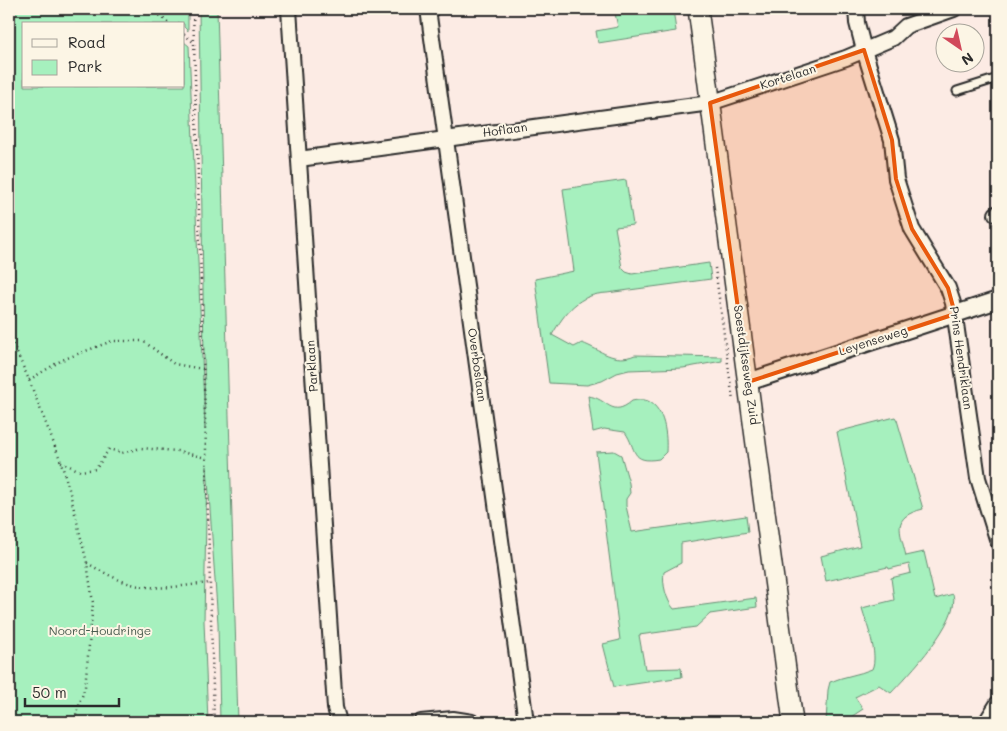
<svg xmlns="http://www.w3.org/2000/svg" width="1007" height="731" font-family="Mali,sans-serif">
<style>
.green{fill:#a6f0be;stroke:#688e74}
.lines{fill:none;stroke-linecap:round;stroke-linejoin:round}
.service-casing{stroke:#2b2b2b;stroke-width:11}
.minor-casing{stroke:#2b2b2b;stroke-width:18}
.tertiary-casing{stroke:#2b2b2b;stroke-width:20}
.secondary-casing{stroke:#2b2b2b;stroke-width:22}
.path{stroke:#2b2b2b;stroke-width:2.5;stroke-dasharray:1 4;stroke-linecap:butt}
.service{stroke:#fcf5e5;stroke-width:7}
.minor{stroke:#fcf5e5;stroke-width:14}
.tertiary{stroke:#fcf5e5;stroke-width:16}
.secondary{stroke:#fcf5e5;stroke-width:19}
.marked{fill:#e8590c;fill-opacity:0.2;stroke:#e8590c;stroke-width:4;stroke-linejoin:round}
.labels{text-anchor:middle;stroke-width:4;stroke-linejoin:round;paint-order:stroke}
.street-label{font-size:12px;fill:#2b2b2b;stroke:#fcf5e5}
.park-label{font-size:12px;fill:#4a5c50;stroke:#fcf5e5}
</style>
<rect width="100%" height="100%" fill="#fcebe4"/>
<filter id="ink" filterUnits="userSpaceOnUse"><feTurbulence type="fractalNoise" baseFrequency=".02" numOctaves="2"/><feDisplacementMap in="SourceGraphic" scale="10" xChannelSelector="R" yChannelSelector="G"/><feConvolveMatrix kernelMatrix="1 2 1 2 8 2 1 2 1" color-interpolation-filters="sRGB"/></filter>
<g filter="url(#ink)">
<g class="green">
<path d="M 9,9 L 188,9 L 188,31 L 184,27 L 184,24 L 178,22 L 178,24 L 24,24 L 24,86 L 184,86 L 184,42 L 189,46 L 205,429 L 199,9 L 217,9 L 238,722 L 220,722 L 218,623 L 207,466 L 204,621 L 208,722 L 9,722 Z"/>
<path d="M 614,9 L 673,9 L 676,31 L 598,43 L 596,31 L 618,27 Z"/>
<path d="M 626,180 L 633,225 L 615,227 L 622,268 L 626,272 L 632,274 L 709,263 L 711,279 L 607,293 C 579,294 565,312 552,335 L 574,347 L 582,343 C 601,350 614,364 635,355 L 722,357 L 722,361 L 683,368 L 629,370 L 617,373 L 602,381 L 587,385 L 549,383 L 535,279 L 574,271 L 563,189 Z"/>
<path d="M 588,396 C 608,398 611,419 632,401 C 637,400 643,399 648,401 C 665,409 667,436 666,452 L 659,459 C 630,464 637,449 625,432 L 604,429 L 593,432 Z"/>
<path d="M 895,417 L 897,420 L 923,509 C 891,517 900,530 906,556 L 924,552 L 935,599 L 953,594 C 961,620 908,675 891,693 L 879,685 L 855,697 L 863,709 L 848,719 L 849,722 L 826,722 L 828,690 L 830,682 C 844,676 858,675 872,669 C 879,654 866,623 862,608 L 894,600 L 891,578 L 911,573 L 909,564 L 889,569 L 888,567 L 826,581 L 821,556 L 860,546 L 837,432 Z"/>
<path d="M 614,451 L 621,455 L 629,483 L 630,493 L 626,499 L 626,506 L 632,532 L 746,516 L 748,532 L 681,543 L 681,563 L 664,572 C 662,583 666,600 674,609 L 756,598 L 757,607 L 710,614 L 696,627 L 639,635 L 645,669 L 681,668 L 682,677 L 614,687 L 603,644 L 620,640 L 596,452 Z"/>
</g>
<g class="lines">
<defs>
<path id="service" d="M 957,91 L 998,78"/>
<g id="minor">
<path d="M 289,9 L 335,708 L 339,722"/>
<path d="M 428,9 L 526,722"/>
<path d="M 856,9 L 857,23 L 864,50 L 892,140 L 896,179 L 912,229 L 948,288 L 953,303 L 978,478 L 998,542"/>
<path d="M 299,159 L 710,103 L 846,58 L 893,38 L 906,26 L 954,9"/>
<path d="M 996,214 L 998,213"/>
<path d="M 421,722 L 453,719 L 472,722"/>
<path d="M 986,722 L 998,703"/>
</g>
<path id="tertiary" d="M 748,382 L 998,300"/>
<path id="secondary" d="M 698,9 L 793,722"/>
</defs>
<use href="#service" class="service-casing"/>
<use href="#minor" class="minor-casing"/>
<use href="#tertiary" class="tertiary-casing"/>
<use href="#secondary" class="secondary-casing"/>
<g class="path">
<path d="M 40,9 L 55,9"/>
<path d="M 152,9 L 170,24"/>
<path d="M 193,9 L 214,722"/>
<path d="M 184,34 L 193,42"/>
<path d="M 9,54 L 13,9"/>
<path d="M 715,268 L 733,401"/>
<path d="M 9,335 L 29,380 L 61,462 L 69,489 L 87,563 L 93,603 L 85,687 L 74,722"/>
<path d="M 29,380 L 62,360 L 112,341 L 143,341 L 174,364 L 203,369"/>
<path d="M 61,462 L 80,471 L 96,469 L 109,449 L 122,453 L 141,448 L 177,451 L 206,458"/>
<path d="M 87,563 C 103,572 121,583 140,586 C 163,590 187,585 210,583"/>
</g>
<use href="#service" class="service"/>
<use href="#minor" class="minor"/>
<use href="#tertiary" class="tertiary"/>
<use href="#secondary" class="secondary"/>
</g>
</g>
<path class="marked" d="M 864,50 L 892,140 L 896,179 L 912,229 L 948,288 L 955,314 L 748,382 L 710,103 Z"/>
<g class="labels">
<g class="street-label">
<text transform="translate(788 77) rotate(-18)" y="4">Kortelaan</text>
<text transform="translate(505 130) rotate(-8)" y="4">Hoflaan</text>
<text transform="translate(873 341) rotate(-18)" y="4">Leyenseweg</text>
<text transform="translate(961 358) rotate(82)" y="4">Prins Hendriklaan</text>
<text transform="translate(477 365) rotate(82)" y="4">Overboslaan</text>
<text transform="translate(746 365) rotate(82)" y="4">Soestdijkseweg Zuid</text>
<text transform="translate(312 366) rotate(-94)" y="4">Parklaan</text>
</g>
<g class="park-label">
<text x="100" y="635">Noord-Houdringe</text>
</g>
</g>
<rect width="1007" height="731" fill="none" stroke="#fcf5e5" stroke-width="30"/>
<rect x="15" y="15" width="977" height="701" fill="none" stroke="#2b2b2b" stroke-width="2" filter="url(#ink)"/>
<rect x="22" y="22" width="162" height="65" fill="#fcf5e5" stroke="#a8a49b"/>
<rect x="32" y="39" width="25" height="8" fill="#fcf5e5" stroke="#a8a49b"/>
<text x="68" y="48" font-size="15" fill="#2b2b2b">Road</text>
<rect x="32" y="60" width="25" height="15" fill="#a6f0be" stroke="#a8a49b"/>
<text x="68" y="72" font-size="15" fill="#2b2b2b">Park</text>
<g transform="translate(960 48) rotate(146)"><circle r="24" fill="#fcf5e5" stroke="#a8a49b"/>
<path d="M0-4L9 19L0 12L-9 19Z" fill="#d1495b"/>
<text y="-8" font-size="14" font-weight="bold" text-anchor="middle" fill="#2b2b2b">N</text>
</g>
<path d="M25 698v8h94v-8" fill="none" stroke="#2b2b2b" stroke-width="2.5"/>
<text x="32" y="698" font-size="15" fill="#2b2b2b" stroke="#fcf5e5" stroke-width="4" paint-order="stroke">50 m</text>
</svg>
